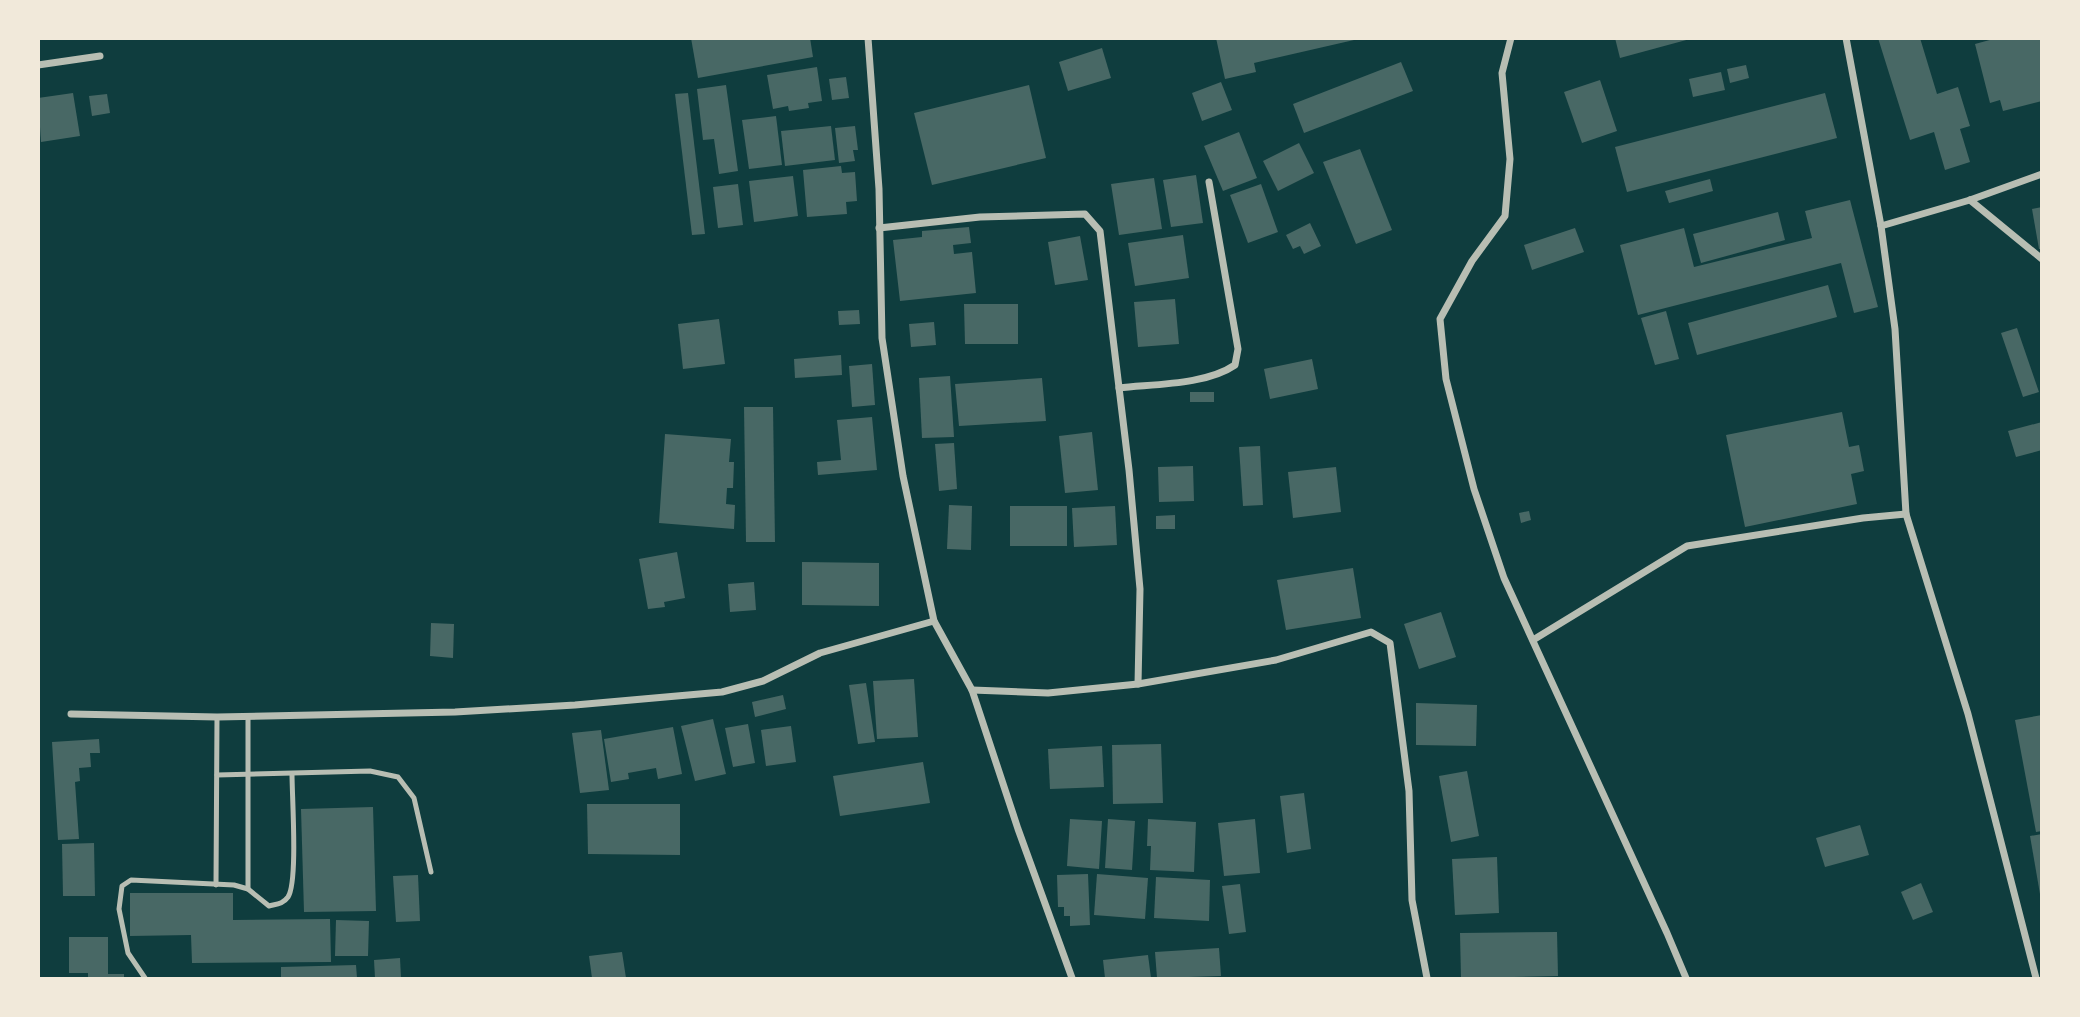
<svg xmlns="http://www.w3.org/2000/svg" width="2080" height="1017" font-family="'Crimson Pro',serif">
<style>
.building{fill:#486865}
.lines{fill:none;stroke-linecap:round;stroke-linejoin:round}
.service{stroke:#b8beb3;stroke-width:5}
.minor{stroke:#b8beb3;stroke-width:7}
</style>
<rect width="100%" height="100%" fill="#0f3d3e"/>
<g class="building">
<path d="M 691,38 L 810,38 L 813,57 L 698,78 Z"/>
<path d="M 1216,38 L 1354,38 L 1354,40 L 1254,63 L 1256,72 L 1225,79 Z"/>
<path d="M 1615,38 L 1690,38 L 1690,39 L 1620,58 Z"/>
<path d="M 1878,38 L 1920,38 L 1937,94 L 1958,87 L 1970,126 L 1960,129 L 1970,162 L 1945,170 L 1934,132 L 1910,140 Z"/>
<path d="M 1997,38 L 2042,38 L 2042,101 L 2003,111 L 2000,100 L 1990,103 L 1975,44 Z"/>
<path d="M 1102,48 L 1111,78 L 1068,91 L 1059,62 Z"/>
<path d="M 1401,62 L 1413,91 L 1304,133 L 1293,104 Z"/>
<path d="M 1746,65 L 1749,78 L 1730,83 L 1727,69 Z"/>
<path d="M 817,67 L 822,101 L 808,103 L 809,108 L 789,111 L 788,106 L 773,109 L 767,75 Z"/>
<path d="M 1721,72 L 1725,90 L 1693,97 L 1689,79 Z"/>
<path d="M 846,77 L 849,98 L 832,100 L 829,79 Z"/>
<path d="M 1600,80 L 1617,131 L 1582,143 L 1564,92 Z"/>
<path d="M 1221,82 L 1232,110 L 1202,121 L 1192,93 Z"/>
<path d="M 726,85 L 738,171 L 719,174 L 714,139 L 703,140 L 697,89 Z"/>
<path d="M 1029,85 L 1046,158 L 932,185 L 914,113 Z"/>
<path d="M 73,93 L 80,136 L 41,142 L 38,98 Z"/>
<path d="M 688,93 L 705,234 L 692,235 L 675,94 Z"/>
<path d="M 1825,93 L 1837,138 L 1627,192 L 1615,147 Z"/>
<path d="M 107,94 L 110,113 L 92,116 L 89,96 Z"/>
<path d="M 776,116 L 782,165 L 749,169 L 742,120 Z"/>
<path d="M 831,126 L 835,160 L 785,166 L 781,131 Z"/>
<path d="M 855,126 L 858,150 L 853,150 L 855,161 L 839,163 L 835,128 Z"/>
<path d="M 1239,132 L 1257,178 L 1223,191 L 1204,146 Z"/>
<path d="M 1299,143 L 1314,173 L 1278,191 L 1263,161 Z"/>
<path d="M 1360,149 L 1392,230 L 1356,244 L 1323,162 Z"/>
<path d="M 841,166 L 842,173 L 855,172 L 857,201 L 846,202 L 847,214 L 807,217 L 803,170 Z"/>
<path d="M 1196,175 L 1203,223 L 1171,227 L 1163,180 Z"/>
<path d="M 793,176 L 798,216 L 754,222 L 749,181 Z"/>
<path d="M 1154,178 L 1162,229 L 1119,235 L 1111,184 Z"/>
<path d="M 1710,179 L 1713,191 L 1669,203 L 1665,191 Z"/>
<path d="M 738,184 L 743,225 L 718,228 L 713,187 Z"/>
<path d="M 1261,184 L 1278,232 L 1248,243 L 1230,195 Z"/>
<path d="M 1850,200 L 1878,307 L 1854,313 L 1841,263 L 1638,315 L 1620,245 L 1684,228 L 1694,267 L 1812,238 L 1805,211 Z"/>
<path d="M 2042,207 L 2042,249 L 2039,249 L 2032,209 Z"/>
<path d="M 1778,212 L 1785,240 L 1701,263 L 1693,234 Z"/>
<path d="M 1310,223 L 1321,246 L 1304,254 L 1300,246 L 1293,249 L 1286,235 Z"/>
<path d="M 969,227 L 971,243 L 953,245 L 954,254 L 972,252 L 976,293 L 900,301 L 893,240 L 922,237 L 922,231 Z"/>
<path d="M 1575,228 L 1584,252 L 1532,270 L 1524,245 Z"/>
<path d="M 1183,235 L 1189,278 L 1135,286 L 1128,243 Z"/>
<path d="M 1080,236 L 1088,280 L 1055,285 L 1048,242 Z"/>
<path d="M 1828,285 L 1837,317 L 1697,355 L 1688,323 Z"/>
<path d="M 1175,299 L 1179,344 L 1138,347 L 1134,302 Z"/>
<path d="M 964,304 L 1018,304 L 1018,344 L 965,344 Z"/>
<path d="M 859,310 L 860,324 L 839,325 L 838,311 Z"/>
<path d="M 1666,311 L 1679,359 L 1655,365 L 1641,318 Z"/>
<path d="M 719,319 L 725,364 L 683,369 L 678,324 Z"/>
<path d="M 934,322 L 936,345 L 911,347 L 909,324 Z"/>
<path d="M 2017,328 L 2039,392 L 2023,397 L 2001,333 Z"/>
<path d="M 841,355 L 842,375 L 795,378 L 794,359 Z"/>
<path d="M 1312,359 L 1318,389 L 1270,399 L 1264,369 Z"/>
<path d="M 872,364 L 875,405 L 852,407 L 849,366 Z"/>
<path d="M 950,376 L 954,437 L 922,438 L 919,378 Z"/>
<path d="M 1042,378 L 1046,421 L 959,426 L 955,384 Z"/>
<rect x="1190" y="392" width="24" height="10"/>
<path d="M 744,407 L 773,407 L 775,542 L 746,542 Z"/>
<path d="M 1842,412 L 1849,447 L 1859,445 L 1864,471 L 1851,474 L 1857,504 L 1745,527 L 1726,435 Z"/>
<path d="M 872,417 L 877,470 L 818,475 L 817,462 L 841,460 L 837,420 Z"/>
<path d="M 2042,422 L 2042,450 L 2016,457 L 2008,431 Z"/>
<path d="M 1092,432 L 1098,490 L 1065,493 L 1059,436 Z"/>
<path d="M 665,434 L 731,439 L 729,462 L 734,462 L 733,488 L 727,488 L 726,504 L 735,505 L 734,529 L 659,523 Z"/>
<path d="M 954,443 L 957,489 L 939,491 L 935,444 Z"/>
<path d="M 1260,446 L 1263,505 L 1243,506 L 1239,447 Z"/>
<path d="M 1193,466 L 1194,501 L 1159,502 L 1158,467 Z"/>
<path d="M 1336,467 L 1341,512 L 1293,518 L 1288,472 Z"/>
<path d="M 949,505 L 972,506 L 971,550 L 947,549 Z"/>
<rect x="1010" y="506" width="57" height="40"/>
<path d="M 1115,506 L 1117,545 L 1074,547 L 1072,508 Z"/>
<path d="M 1529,511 L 1531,520 L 1521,523 L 1519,513 Z"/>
<path d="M 1175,515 L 1175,529 L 1156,529 L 1156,516 Z"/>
<path d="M 677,552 L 685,598 L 664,602 L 665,607 L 648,609 L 639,559 Z"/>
<path d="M 802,562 L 879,563 L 879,606 L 802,605 Z"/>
<path d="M 1353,568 L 1361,618 L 1286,630 L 1277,580 Z"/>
<path d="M 754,582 L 756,610 L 730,612 L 728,584 Z"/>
<path d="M 1441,612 L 1456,657 L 1419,669 L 1404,624 Z"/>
<path d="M 431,623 L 454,624 L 453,658 L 430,656 Z"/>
<path d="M 914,679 L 918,737 L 877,739 L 873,681 Z"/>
<path d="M 866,683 L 875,742 L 858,744 L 849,685 Z"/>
<path d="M 783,695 L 786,709 L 755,717 L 752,702 Z"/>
<path d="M 1416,703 L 1477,705 L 1476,746 L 1416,745 Z"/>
<path d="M 2042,715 L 2042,831 L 2036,832 L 2015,720 Z"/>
<path d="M 713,719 L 726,774 L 695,781 L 681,726 Z"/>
<path d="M 748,724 L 755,763 L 733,767 L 725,728 Z"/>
<path d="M 791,726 L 796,762 L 766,766 L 761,730 Z"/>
<path d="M 673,727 L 682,774 L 658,779 L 656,768 L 628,773 L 629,779 L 611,782 L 604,739 Z"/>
<path d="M 601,730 L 609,790 L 580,793 L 572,733 Z"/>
<path d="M 99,739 L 100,753 L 90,753 L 91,767 L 79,768 L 80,781 L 75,782 L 79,839 L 58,840 L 52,742 Z"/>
<path d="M 1161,744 L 1163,803 L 1113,804 L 1112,745 Z"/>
<path d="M 1102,746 L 1104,787 L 1050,789 L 1048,749 Z"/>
<path d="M 923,762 L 930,803 L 840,816 L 833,776 Z"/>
<path d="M 1467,771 L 1479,836 L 1451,842 L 1439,776 Z"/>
<path d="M 1304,793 L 1311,849 L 1287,853 L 1280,796 Z"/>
<path d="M 587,804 L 680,804 L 680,855 L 588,854 Z"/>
<path d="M 373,807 L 376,911 L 304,912 L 301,809 Z"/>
<path d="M 1070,819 L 1102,821 L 1099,869 L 1067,866 Z"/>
<path d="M 1108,819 L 1135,821 L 1132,870 L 1105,868 Z"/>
<path d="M 1148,819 L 1196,822 L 1194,872 L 1150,870 L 1151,846 L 1147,846 Z"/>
<path d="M 1255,819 L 1260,873 L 1224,876 L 1218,823 Z"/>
<path d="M 1860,825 L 1869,855 L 1825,867 L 1816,838 Z"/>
<path d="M 2042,834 L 2042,894 L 2040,894 L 2030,836 Z"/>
<path d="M 94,843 L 95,896 L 63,896 L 62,844 Z"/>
<path d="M 1497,857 L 1499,913 L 1455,915 L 1452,859 Z"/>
<path d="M 1088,874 L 1090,925 L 1070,926 L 1070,916 L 1064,916 L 1064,907 L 1058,907 L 1057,875 Z"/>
<path d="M 1097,874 L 1148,878 L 1145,919 L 1094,915 Z"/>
<path d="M 418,875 L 420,921 L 396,922 L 393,876 Z"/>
<path d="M 1156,877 L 1210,880 L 1209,921 L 1154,918 Z"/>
<path d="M 1921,883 L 1933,912 L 1913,920 L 1901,892 Z"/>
<path d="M 1240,884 L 1246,932 L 1229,934 L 1222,886 Z"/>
<path d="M 130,893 L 233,893 L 233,920 L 330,919 L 331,962 L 192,963 L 191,935 L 130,936 Z"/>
<path d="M 336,920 L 369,921 L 368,956 L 335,956 Z"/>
<path d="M 1557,932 L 1558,976 L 1461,978 L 1460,933 Z"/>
<path d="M 69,937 L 108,937 L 108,974 L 124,974 L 124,978 L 88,978 L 88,973 L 69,973 Z"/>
<path d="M 1219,948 L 1221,976 L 1157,978 L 1155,952 Z"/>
<path d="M 622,952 L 626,978 L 592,978 L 589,956 Z"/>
<path d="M 1148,955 L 1151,978 L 1105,978 L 1103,960 Z"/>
<path d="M 400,958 L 401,978 L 375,978 L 374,960 Z"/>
<path d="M 356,965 L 357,978 L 281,978 L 281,967 Z"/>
</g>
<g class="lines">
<g class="service">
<path d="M 248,716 L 248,889"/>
<path d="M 217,775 L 370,771 L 398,777 L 414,798 L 431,872"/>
<path d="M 216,885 L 217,717"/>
<path d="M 145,978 L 128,953 L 119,909 L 122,886 L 131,880 L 234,885 L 248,889 L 269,906 C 277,904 283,904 288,897 C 298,882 292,797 292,774"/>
</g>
<g class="minor">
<path d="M 868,38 L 879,189 L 882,338 L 903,476 L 934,621 L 972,690 L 1018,829 L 1072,978"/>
<path d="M 1511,38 L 1502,73 L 1510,159 L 1505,216 L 1472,261 L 1440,319 L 1446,379 L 1474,489 L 1504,578 L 1667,933 L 1686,978"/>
<path d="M 1846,38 L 1881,226 L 1895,329 L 1906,514 L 1968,714 L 2036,978"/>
<path d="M 38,65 L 100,56"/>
<path d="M 1970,200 L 2042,259"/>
<path d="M 1881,226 L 1970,200 L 2042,174"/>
<path d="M 879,228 L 980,217 L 1085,214 L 1100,231 L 1129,470 L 1140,589 L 1138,684"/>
<path d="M 1119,388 C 1154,384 1206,385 1235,365 L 1238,349 L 1209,182"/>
<path d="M 1533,640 L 1687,546 L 1863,518 L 1906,514"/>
<path d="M 972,690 L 1048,693 L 1138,684 L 1276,660 L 1371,632 L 1390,643 L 1409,791 L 1412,900 L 1427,978"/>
<path d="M 71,714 L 217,717 L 455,712 L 575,705 L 722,692 L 763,681 L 820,653 L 934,621"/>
</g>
</g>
<rect width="2080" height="1017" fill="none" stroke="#f1e9da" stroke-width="80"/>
</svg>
